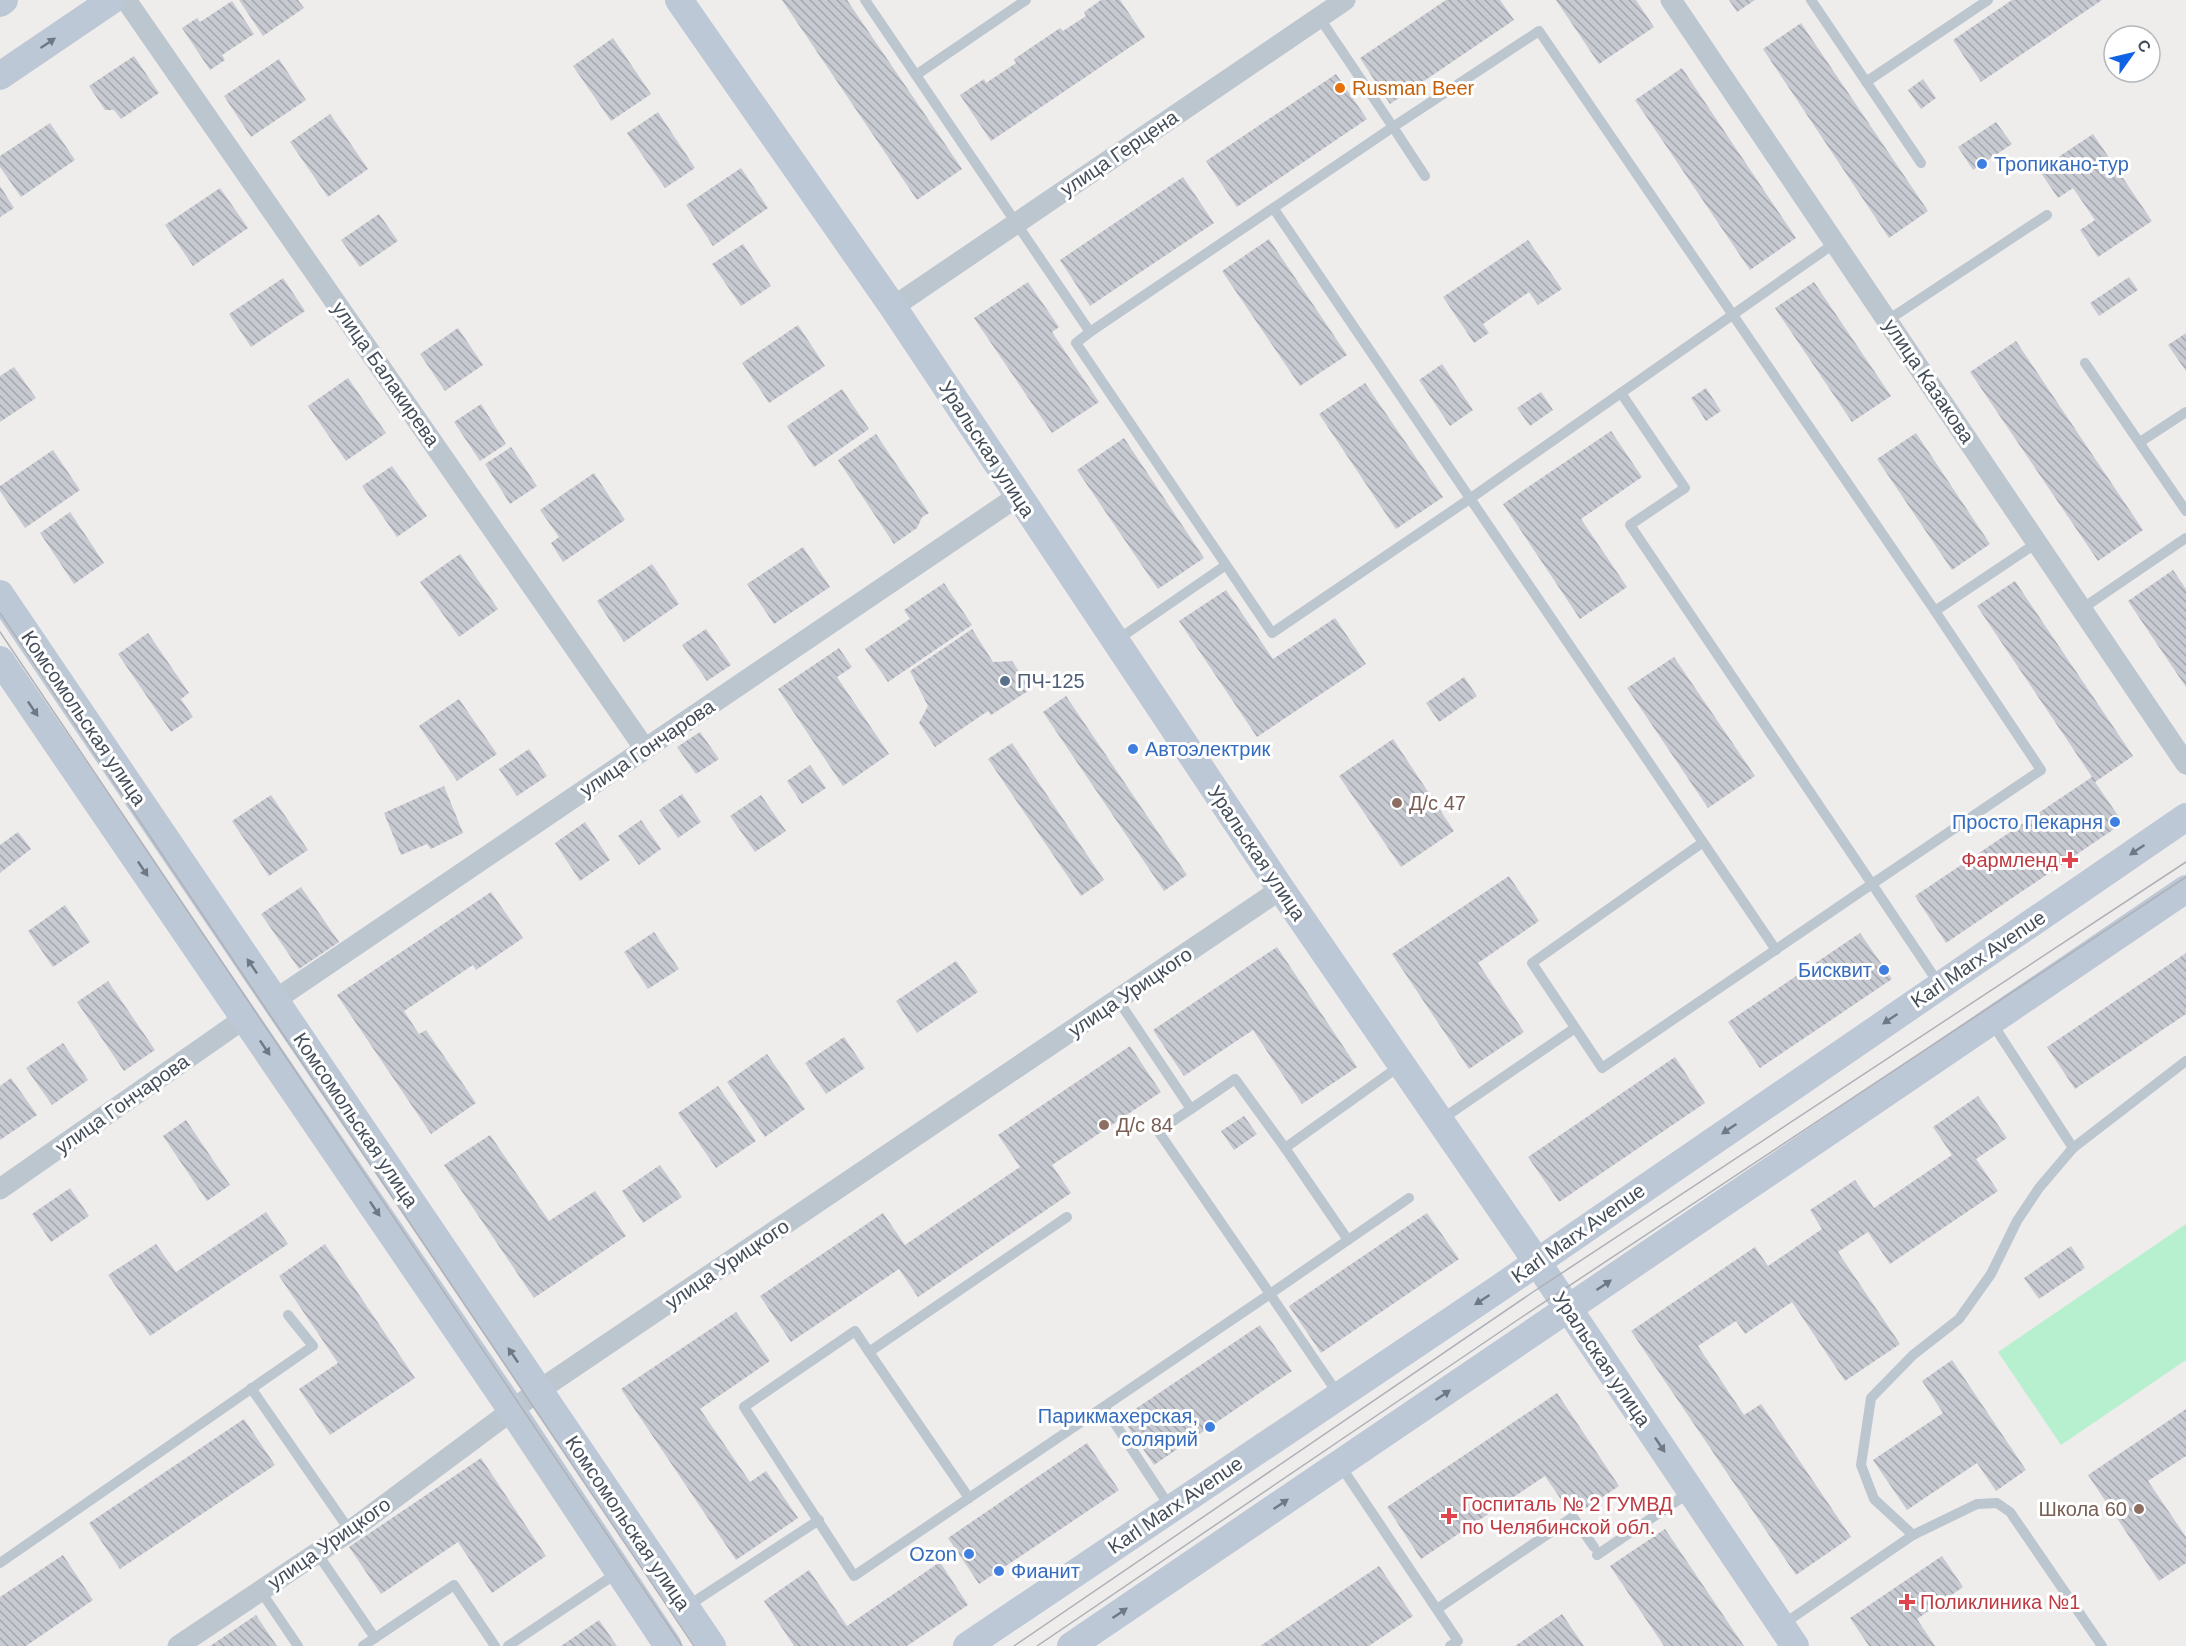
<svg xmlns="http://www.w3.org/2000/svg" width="2186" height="1646" font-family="Helvetica,sans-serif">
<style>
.pitch{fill:#b6f0cf}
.building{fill:url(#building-back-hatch)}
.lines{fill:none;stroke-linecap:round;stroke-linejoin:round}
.lane{stroke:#bcc6cf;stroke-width:10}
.street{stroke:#bcc6cf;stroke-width:21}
.secondary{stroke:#bdc8d6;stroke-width:28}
.tram{stroke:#aeb1b7;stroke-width:1.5}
.oneway{fill:#6e7985}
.food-dot{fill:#e8710a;stroke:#fff;stroke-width:2}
.shop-dot{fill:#3f7fe0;stroke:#fff;stroke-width:2}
.service-dot{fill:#5c6f8a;stroke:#fff;stroke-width:2}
.education-dot{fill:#8d6e63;stroke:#fff;stroke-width:2}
.health-dot{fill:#e0444e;stroke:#fff;stroke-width:2}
.labels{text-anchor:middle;stroke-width:6;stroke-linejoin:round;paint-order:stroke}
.food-label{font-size:20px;fill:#c56008;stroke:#fff;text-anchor:start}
.street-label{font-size:20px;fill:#444e5a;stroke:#fff}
.shop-label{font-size:20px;fill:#366cbe;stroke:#fff;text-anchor:end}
.service-label{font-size:20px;fill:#4e5e75;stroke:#fff;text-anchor:start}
.education-label{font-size:20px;fill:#785e54;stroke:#fff;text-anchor:start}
.health-label{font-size:20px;fill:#be3a42;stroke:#fff;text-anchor:start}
</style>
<defs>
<pattern id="building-back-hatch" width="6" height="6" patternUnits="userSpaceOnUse" patternTransform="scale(1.5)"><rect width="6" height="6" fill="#c8cad2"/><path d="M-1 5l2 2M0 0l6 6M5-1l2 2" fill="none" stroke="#a4a6ad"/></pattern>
</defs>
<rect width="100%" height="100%" fill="#efecec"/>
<path class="pitch" d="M 2186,1224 L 2186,1360 L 2061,1445 L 1998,1352 Z"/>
<g class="building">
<path d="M 239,0 L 298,0 L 304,8 L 263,36 Z"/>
<path d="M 782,0 L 847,0 L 962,169 L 917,200 Z"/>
<path d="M 1101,0 L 1120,0 L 1145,37 L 991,141 L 960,95 L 984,79 L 986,83 L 1016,63 L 1014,59 L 1060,28 L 1063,31 L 1086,16 L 1084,12 Z"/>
<path d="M 1446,0 L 1500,0 L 1514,20 L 1390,104 L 1360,58 Z"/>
<path d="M 1556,0 L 1636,0 L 1654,27 L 1599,64 Z"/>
<path d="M 1729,0 L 1755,0 L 1737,12 Z"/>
<path d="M 2012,0 L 2102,0 L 1981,82 L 1953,40 Z"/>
<path d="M 232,1 L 254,34 L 222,55 L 225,60 L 210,70 L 182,28 L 197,18 L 200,22 Z"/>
<path d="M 1801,23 L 1928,211 L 1889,238 L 1763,49 Z"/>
<path d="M 613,38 L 651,94 L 611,121 L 573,66 Z"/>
<path d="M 134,56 L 159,93 L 121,119 L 114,110 L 105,110 L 89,86 Z"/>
<path d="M 279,59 L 306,100 L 251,137 L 224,96 Z"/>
<path d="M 1682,68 L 1796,238 L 1750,270 L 1635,100 Z"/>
<path d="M 1336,74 L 1367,119 L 1237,207 L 1206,161 Z"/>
<path d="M 1923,79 L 1936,98 L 1921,109 L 1908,90 Z"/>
<path d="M 658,112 L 695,168 L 665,188 L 627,133 Z"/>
<path d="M 330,114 L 368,169 L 328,197 L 290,142 Z"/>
<path d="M 1996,122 L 2012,144 L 1973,170 L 1958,147 Z"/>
<path d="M 50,123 L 75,160 L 21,197 L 0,167 L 0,156 Z"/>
<path d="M 2093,134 L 2152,221 L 2098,257 L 2080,230 L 2095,220 L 2073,188 L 2058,198 L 2039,170 Z"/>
<path d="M 741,168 L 768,208 L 713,246 L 686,205 Z"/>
<path d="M 1183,177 L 1214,223 L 1090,306 L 1060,260 Z"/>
<path d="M 0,186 L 14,208 L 0,217 Z"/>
<path d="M 220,188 L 248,228 L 193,266 L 165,225 Z"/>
<path d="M 379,214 L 398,241 L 360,267 L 341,240 Z"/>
<path d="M 1269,239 L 1347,355 L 1300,386 L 1222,271 Z"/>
<path d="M 1528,240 L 1562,289 L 1538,305 L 1529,292 L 1483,324 L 1489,333 L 1474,343 L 1443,297 Z"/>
<path d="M 743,244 L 771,286 L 741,306 L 712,264 Z"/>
<path d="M 2129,277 L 2138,290 L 2099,316 L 2090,303 Z"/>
<path d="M 283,278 L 305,311 L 251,347 L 229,314 Z"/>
<path d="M 1028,282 L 1059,327 L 1052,332 L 1099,402 L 1052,433 L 974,318 Z"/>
<path d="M 1814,282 L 1891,396 L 1852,422 L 1775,308 Z"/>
<path d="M 798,325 L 825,366 L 769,403 L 742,363 Z"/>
<path d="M 458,328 L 483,365 L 445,391 L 420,354 Z"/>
<path d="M 2186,333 L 2186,371 L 2168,345 Z"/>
<path d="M 2016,341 L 2143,530 L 2098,561 L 1970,372 Z"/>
<path d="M 1442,364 L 1473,410 L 1450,426 L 1419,380 Z"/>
<path d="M 14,367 L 36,398 L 0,422 L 0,376 Z"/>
<path d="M 348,378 L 386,433 L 346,461 L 308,406 Z"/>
<path d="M 1365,383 L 1443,497 L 1396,529 L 1319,414 Z"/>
<path d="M 1706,388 L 1721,411 L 1706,421 L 1691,398 Z"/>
<path d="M 842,389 L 869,429 L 814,467 L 787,426 Z"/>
<path d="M 1541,392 L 1553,410 L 1530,426 L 1517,408 Z"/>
<path d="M 481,404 L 506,444 L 480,461 L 454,422 Z"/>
<path d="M 1611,431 L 1642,477 L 1581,519 L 1627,587 L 1580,619 L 1503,504 Z"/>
<path d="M 1916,433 L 1990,544 L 1952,570 L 1877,459 Z"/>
<path d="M 876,434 L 929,513 L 922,517 L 917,528 L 894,544 L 838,460 Z"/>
<path d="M 1124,438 L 1204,558 L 1158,589 L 1077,470 Z"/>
<path d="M 511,447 L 537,486 L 510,504 L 485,464 Z"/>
<path d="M 53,450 L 80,490 L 25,528 L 0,491 L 0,486 Z"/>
<path d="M 392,466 L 427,516 L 397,537 L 362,486 Z"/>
<path d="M 594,473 L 625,520 L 563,562 L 551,543 L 559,537 L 540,510 Z"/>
<path d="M 70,512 L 104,563 L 74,584 L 40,533 Z"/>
<path d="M 803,547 L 830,587 L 774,624 L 747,584 Z"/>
<path d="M 460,554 L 498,609 L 459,637 L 420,582 Z"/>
<path d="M 652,564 L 679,604 L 624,642 L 597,601 Z"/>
<path d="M 2173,570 L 2186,589 L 2186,687 L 2128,601 Z"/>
<path d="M 2015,581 L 2133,756 L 2095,782 L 2123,823 L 1946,943 L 1915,896 L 2092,777 L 1977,606 Z"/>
<path d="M 944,583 L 972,625 L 888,682 L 865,649 L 910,619 L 904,610 Z"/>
<path d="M 1226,590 L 1273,659 L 1335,618 L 1366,664 L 1257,737 L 1179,621 Z"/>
<path d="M 706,629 L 731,665 L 707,681 L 682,645 Z"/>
<path d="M 972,629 L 993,662 L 1012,661 L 1031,689 L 991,715 L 988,711 L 935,747 L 919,723 L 928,706 L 910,671 Z"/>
<path d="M 148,633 L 189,693 L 181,699 L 193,717 L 171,732 L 118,654 Z"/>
<path d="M 839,648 L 852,667 L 837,677 L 889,754 L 843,786 L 778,689 Z"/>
<path d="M 1674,657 L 1755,776 L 1708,808 L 1627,688 Z"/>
<path d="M 1464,677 L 1477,696 L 1439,722 L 1426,703 Z"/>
<path d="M 1066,696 L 1187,875 L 1164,891 L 1043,712 Z"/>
<path d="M 459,699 L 497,754 L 457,781 L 419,726 Z"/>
<path d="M 700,732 L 719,759 L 696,774 L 677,747 Z"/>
<path d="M 1393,739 L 1454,831 L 1401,867 L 1339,776 Z"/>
<path d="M 1012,743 L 1104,880 L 1081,896 L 988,759 Z"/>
<path d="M 529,749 L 547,776 L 517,796 L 499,769 Z"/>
<path d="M 810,765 L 826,788 L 802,804 L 787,781 Z"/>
<path d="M 444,786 L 463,833 L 431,849 L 427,844 L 401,855 L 384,813 Z"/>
<path d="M 682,794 L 701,822 L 678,838 L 659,810 Z"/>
<path d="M 271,795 L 308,850 L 269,876 L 232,821 Z"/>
<path d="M 761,795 L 786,831 L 755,852 L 730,816 Z"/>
<path d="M 641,820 L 661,849 L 639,865 L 618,836 Z"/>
<path d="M 585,822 L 610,860 L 580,881 L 555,843 Z"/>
<path d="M 18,832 L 31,849 L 0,873 L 0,845 Z"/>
<path d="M 1509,876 L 1539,921 L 1478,963 L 1524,1032 L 1469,1069 L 1392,954 Z"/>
<path d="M 301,887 L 339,942 L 299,969 L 261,914 Z"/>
<path d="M 491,892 L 523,938 L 476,970 L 473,965 L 404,1011 L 419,1034 L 426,1030 L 476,1103 L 431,1134 L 337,995 Z"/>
<path d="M 65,905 L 90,942 L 53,967 L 28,931 Z"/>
<path d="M 654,932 L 679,969 L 648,989 L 624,952 Z"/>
<path d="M 1860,933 L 1892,979 L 1760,1068 L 1728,1022 Z"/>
<path d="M 1277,947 L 1357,1067 L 1302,1104 L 1253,1030 L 1184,1076 L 1153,1030 Z"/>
<path d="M 2186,953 L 2186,1014 L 2075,1089 L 2047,1047 Z"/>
<path d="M 956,961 L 978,992 L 917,1033 L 896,1001 Z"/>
<path d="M 108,981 L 155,1050 L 124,1071 L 77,1002 Z"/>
<path d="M 844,1037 L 865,1068 L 826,1094 L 805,1063 Z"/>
<path d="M 63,1043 L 88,1080 L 52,1105 L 26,1068 Z"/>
<path d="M 1130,1046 L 1161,1092 L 1052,1165 L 1071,1193 L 918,1297 L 899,1269 L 791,1342 L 760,1296 L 883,1213 L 905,1245 L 1020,1167 L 998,1135 Z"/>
<path d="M 767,1054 L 805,1109 L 765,1137 L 727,1082 Z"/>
<path d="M 1675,1057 L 1705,1103 L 1559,1202 L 1528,1157 Z"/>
<path d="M 11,1078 L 37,1115 L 0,1140 L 0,1086 Z"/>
<path d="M 718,1086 L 756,1141 L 716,1168 L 678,1113 Z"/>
<path d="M 1978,1096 L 2007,1138 L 1976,1159 L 1998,1191 L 1890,1264 L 1868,1232 L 1838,1252 L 1900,1344 L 1845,1381 L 1792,1302 L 1745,1334 L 1736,1321 L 1698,1346 L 1744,1415 L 1761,1404 L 1851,1537 L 1796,1575 L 1631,1331 L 1755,1247 L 1768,1266 L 1822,1229 L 1810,1210 L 1855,1180 L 1874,1208 L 1952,1155 L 1933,1127 Z"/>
<path d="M 1244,1116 L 1257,1134 L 1234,1150 L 1221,1131 Z"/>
<path d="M 186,1120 L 230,1185 L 207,1201 L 163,1136 Z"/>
<path d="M 490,1135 L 549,1221 L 595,1191 L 626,1236 L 534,1298 L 444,1165 Z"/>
<path d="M 660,1165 L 682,1197 L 643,1223 L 622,1191 Z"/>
<path d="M 70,1188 L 89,1216 L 51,1242 L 32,1214 Z"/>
<path d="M 266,1212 L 288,1244 L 150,1336 L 108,1275 L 156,1244 L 176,1272 Z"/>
<path d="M 1427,1213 L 1459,1259 L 1321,1353 L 1289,1306 Z"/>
<path d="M 325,1244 L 415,1378 L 330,1435 L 299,1389 L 338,1363 L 279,1276 Z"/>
<path d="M 2071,1246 L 2085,1268 L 2039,1299 L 2024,1278 Z"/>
<path d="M 736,1312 L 770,1361 L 700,1409 L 750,1482 L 766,1471 L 798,1518 L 736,1560 L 621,1389 Z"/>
<path d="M 1260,1325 L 1292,1371 L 1154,1465 L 1122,1418 Z"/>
<path d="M 1952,1360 L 2026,1470 L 1996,1491 L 1977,1463 L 1907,1510 L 1873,1460 L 1943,1413 L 1922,1381 Z"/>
<path d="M 1557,1393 L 1619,1486 L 1573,1517 L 1545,1476 L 1421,1559 L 1387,1507 Z"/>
<path d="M 2186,1409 L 2186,1456 L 2148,1481 L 2186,1537 L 2186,1563 L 2159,1581 L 2088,1475 Z"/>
<path d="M 244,1419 L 275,1465 L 120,1569 L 89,1523 Z"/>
<path d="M 1087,1443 L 1119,1490 L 979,1584 L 948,1538 Z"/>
<path d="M 481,1458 L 546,1556 L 492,1593 L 458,1542 L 381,1594 L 349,1547 Z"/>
<path d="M 1665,1529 L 1744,1646 L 1664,1646 L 1610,1566 Z"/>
<path d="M 63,1555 L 93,1600 L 26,1646 L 0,1646 L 0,1597 Z"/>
<path d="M 1942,1556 L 1963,1587 L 1917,1619 L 1935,1646 L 1869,1646 L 1850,1618 Z"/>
<path d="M 940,1562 L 968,1605 L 907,1646 L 794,1646 L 764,1601 L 809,1570 L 847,1626 Z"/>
<path d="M 1379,1566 L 1413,1616 L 1369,1646 L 1260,1646 Z"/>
<path d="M 1562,1614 L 1584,1646 L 1515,1646 Z"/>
<path d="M 256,1615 L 277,1646 L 210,1646 Z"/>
<path d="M 599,1620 L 617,1646 L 561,1646 Z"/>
</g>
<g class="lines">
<g class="lane">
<path d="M 865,0 L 1090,332 L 1076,343 L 1272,633 L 1471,498 L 1835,243"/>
<path d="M 1811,0 L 1921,163"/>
<path d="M 916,75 L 1026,0"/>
<path d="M 1866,82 L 1988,0"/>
<path d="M 1425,176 L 1393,127 L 1539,31 L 1935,611 L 2038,542"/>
<path d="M 1274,209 L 1776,950"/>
<path d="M 1888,320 L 2047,215"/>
<path d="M 1090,332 L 1393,127 L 1319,17"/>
<path d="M 2085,363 L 2186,511"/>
<path d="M 1621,393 L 1685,488 L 1630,525 L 1872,884 L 1602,1068 L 1532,963 L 1702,843"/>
<path d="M 2140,442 L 2186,412"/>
<path d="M 2083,608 L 2186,538"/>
<path d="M 1935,611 L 2041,770 L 1872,884 L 1939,984"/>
<path d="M 1117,640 L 1226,565"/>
<path d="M 1118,1000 L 1191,1109 L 1235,1079 L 1285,1148 L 1401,1065"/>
<path d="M 1992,1023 L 2073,1148 L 2186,1061"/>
<path d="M 1191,1109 L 1158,1131 L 1270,1294 L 1348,1240 L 1285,1148"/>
<path d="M 1442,1119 L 1575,1028"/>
<path d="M 1067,1217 L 869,1352 L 855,1331 L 744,1407 L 854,1576 L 1270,1294 L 1338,1394"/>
<path d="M 1348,1240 L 1409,1198"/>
<path d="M 869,1352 L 969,1498"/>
<path d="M 251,1388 L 350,1531"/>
<path d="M 1104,1407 L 1170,1507"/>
<path d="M 1340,1465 L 1458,1641 L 1450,1646"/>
<path d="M 1913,1535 L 1874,1499 L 1861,1465 L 1871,1398 L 1913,1355 L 1959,1319 L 1991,1274 L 2017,1221 L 2039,1188 L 2073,1148"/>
<path d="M 317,1553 L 375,1638"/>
<path d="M 1597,1555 L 1690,1492"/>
<path d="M 0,1563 L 313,1346 L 288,1315"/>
<path d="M 260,1590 L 298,1646"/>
<path d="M 686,1607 L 819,1520"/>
<path d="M 1437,1609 L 1573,1517 L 1594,1547"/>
<path d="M 1782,1625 L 1913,1535 L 1977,1504 L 1997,1503 L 2010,1512 L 2102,1646"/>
<path d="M 363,1646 L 454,1585 L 495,1646"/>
<path d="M 508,1646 L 617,1573"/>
</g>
<g class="street">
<path d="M 126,0 L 645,749"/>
<path d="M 1671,0 L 2186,764"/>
<path d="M 893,307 L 1345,0"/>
<path d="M 275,1000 L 1018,496"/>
<path d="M 0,1189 L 245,1018"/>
<path d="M 178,1646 L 350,1531 L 538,1391 L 1281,889"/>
</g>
<g class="secondary">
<path d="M 679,0 L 893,307 L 1281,889 L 1537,1262 L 1795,1646"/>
<path d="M 0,3 L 4,0"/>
<path d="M 0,76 L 112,0"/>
<path d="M 0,594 L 712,1646"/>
<path d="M 0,660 L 513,1412 L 668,1646"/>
<path d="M 967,1646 L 1498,1289 L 2186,817"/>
<path d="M 1071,1646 L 2186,889"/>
</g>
<g class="tram">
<path d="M 0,613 L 694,1646"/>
<path d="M 0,632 L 682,1646"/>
<path d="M 1014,1646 L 1533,1292 L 2186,862"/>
<path d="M 1037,1646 L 1519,1319 L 2186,877"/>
</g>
</g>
<defs><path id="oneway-solid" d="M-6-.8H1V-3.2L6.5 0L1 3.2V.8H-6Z" transform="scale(1.5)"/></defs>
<g class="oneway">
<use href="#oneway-solid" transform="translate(48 43) rotate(-34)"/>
<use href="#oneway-solid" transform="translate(33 709) rotate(56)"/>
<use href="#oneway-solid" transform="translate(2137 850) rotate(146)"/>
<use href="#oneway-solid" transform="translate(143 869) rotate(56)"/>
<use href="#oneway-solid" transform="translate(252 966) rotate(-124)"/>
<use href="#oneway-solid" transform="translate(1890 1019) rotate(146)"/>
<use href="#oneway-solid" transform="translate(265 1048) rotate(56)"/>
<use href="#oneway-solid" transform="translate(1729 1129) rotate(146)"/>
<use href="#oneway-solid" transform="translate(375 1209) rotate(56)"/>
<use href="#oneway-solid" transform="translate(1604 1285) rotate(-34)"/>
<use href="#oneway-solid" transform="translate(1482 1300) rotate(147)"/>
<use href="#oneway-solid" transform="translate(513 1355) rotate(-124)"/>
<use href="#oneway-solid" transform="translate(1443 1395) rotate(-34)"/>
<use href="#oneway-solid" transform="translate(1660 1445) rotate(56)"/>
<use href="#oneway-solid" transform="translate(1281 1504) rotate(-34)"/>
<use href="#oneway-solid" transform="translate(1120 1613) rotate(-34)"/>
</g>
<circle class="food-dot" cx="1340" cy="88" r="6"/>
<g class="shop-dot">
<circle cx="1982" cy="164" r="6"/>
<circle cx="1133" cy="749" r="6"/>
<circle cx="2115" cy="822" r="6"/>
<circle cx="1884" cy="970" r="6"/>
<circle cx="1210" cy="1427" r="6"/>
<circle cx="969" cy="1554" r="6"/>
<circle cx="999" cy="1571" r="6"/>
</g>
<circle class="service-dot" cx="1005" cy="681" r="6"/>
<g class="education-dot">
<circle cx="1397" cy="803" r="6"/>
<circle cx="1104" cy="1125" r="6"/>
<circle cx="2139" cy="1509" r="6"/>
</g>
<g class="health-dot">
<path d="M2067 851h6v6h6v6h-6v6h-6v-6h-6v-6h6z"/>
<path d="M1446 1507h6v6h6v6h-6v6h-6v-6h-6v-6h6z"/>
<path d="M1904 1593h6v6h6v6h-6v6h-6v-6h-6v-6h6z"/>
</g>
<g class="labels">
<g class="food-label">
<text x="1352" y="95">Rusman Beer</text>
</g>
<g class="street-label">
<text transform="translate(1119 153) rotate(-34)" y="7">улица Герцена</text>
<text transform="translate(386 374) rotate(55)" y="7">улица Балакирева</text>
<text transform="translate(1929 381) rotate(56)" y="7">улица Казакова</text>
<text transform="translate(987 449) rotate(57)" y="7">Уральская улица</text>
<text transform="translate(84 718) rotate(56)" y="7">Комсомольская улица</text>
<text transform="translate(647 748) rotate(-34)" y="7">улица Гончарова</text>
<text transform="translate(1257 853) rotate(56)" y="7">Уральская улица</text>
<text transform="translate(1978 959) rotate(-34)" y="7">Karl Marx Avenue</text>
<text transform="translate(1130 992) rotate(-34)" y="7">улица Урицкого</text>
<text transform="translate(122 1104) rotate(-35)" y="7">улица Гончарова</text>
<text transform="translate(356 1120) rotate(56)" y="7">Комсомольская улица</text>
<text transform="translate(1578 1233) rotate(-35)" y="7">Karl Marx Avenue</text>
<text transform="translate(727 1264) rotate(-34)" y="7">улица Урицкого</text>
<text transform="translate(1602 1359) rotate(56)" y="7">Уральская улица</text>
<text transform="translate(1175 1505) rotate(-34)" y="7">Karl Marx Avenue</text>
<text transform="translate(628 1523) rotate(56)" y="7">Комсомольская улица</text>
<text transform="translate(329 1543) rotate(-35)" y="7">улица Урицкого</text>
</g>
<g class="shop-label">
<text x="1994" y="171" text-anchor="start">Тропикано-тур</text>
<text x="1145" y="756" text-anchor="start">Автоэлектрик</text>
<text x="2103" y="829">Просто Пекарня</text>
<text x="1872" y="977">Бисквит</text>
<text x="1198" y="1423">Парикмахерская,<tspan x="1198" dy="23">солярий</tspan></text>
<text x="957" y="1561">Ozon</text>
<text x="1011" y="1578" text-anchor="start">Фианит</text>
</g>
<g class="service-label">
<text x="1017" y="688">ПЧ-125</text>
</g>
<g class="education-label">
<text x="1409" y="810">Д/с 47</text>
<text x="1116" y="1132">Д/с 84</text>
<text x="2127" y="1516" text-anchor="end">Школа 60</text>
</g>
<g class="health-label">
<text x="2058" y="867" text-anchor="end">Фармленд</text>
<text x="1462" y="1511">Госпиталь № 2 ГУМВД<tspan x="1462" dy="23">по Челябинской обл.</tspan></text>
<text x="1920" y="1609">Поликлиника №1</text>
</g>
</g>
<g transform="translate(2132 54) rotate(56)"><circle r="28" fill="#ffffff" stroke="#b4b8bd" stroke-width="1.5"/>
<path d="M0-4.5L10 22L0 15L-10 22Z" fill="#1063e4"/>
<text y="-9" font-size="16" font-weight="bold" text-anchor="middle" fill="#444e5a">С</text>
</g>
</svg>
